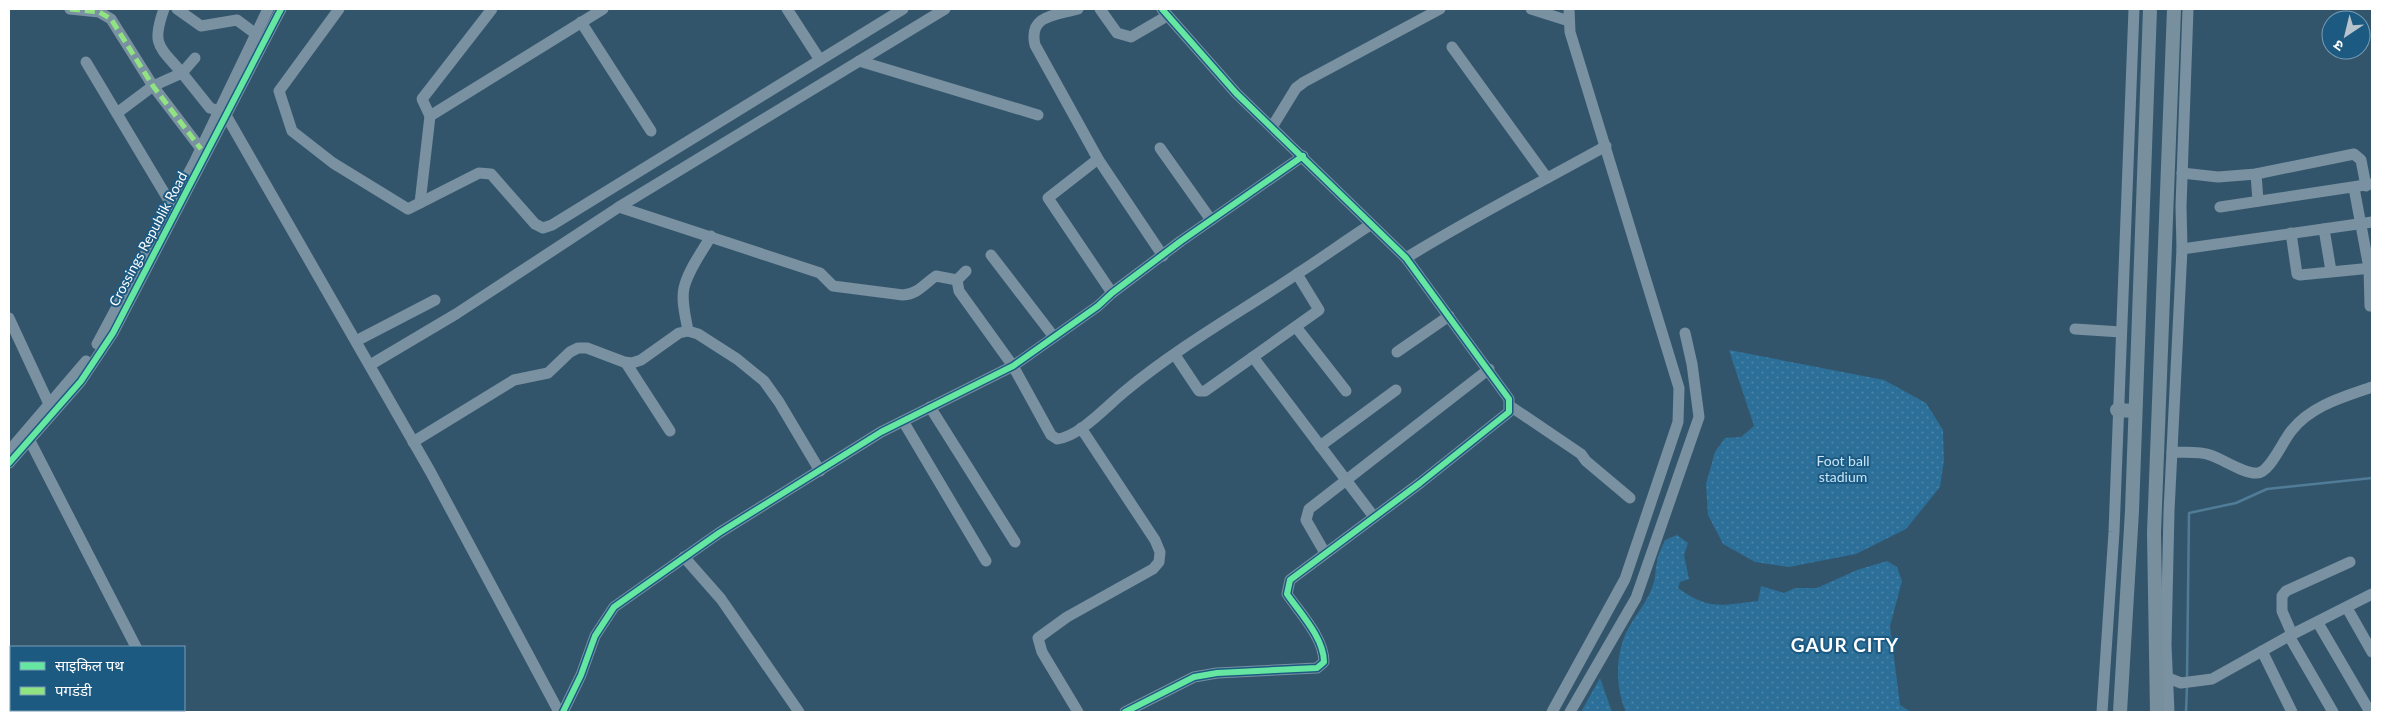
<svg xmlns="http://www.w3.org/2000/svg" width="2381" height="721" font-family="Lato,'Noto Sans Devanagari',sans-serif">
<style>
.park{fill:url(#park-dots)}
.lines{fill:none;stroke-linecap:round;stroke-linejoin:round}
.stream{stroke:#507c98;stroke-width:2.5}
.minor{stroke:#7991a1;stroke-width:11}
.major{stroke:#78909e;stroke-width:14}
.quiet{stroke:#91e382;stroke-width:5;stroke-dasharray:10 5;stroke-linecap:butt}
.cycleway-casing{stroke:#1c5a82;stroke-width:9}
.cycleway{stroke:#66e7a1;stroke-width:6}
.labels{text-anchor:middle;stroke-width:4;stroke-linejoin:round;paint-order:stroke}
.street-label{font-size:14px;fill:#fff;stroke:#1c5a82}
.park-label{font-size:14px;fill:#c6e5f8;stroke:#1c5a82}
.district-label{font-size:19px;font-weight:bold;letter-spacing:1px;fill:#fff;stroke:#1c5a82}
</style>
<defs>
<pattern id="park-dots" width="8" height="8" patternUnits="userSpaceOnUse" patternTransform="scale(1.25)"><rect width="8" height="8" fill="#2c6f98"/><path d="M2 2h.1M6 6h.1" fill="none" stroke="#4c85a7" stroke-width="1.8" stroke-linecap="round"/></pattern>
</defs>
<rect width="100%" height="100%" fill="#33556b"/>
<g class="park">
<path d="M 1729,350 L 1884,380 L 1926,403 L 1943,430 L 1944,460 L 1940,487 L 1906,529 L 1856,554 L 1789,567 L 1755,562 L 1723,544 L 1708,515 L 1706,484 L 1715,452 L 1725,438 L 1741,437 L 1754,426 Z"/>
<path d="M 1677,535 L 1688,543 L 1684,555 L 1689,579 L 1680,582 L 1678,588 C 1710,611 1721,605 1758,601 L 1761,586 L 1784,593 L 1795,588 L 1817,588 L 1857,570 L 1887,561 L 1897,567 L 1902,581 L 1890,626 L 1900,705 L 1911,712 L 1626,712 C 1615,688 1615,653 1628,629 C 1636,614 1648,601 1653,585 C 1656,578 1655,569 1657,562 C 1658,554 1662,547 1665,540 Z"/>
<path d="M 1600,678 L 1612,712 L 1581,712 Z"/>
</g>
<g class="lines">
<g class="stream">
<path d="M 2187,678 L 2189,513 L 2236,503 L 2267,489 L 2372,478"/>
<path d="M 2186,712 L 2187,686"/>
</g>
<g class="minor">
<path d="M 70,9 L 99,12 L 111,19 L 153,86 L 201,149"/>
<path d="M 164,9 C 151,45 159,46 182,73 L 195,58"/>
<path d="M 177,9 L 201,26 L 237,20 L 256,34"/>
<path d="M 339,9 L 279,91 L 292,131 L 333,163 L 408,209 L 479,173 L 491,174 L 535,224 L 543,228 L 552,225 L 903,9"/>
<path d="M 787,9 L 820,60"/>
<path d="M 1078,9 C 1056,15 1028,15 1035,45 L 1098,159 L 1163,256"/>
<path d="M 1100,9 L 1117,33 L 1131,37 L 1167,16"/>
<path d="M 1531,9 L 1569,21"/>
<path d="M 581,22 L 651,131"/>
<path d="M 1452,47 L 1547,178"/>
<path d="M 859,61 L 1038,115"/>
<path d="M 86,62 L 171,204"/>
<path d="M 117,113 L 153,86 L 182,73 L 210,108 L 220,111 L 227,117 L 430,471 L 559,712"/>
<path d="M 430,116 L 422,99 L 492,9"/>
<path d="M 1272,127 L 1296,88 L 1304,82 L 1440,9"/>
<path d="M 1160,148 L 1211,220"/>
<path d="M 1098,159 L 1048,198 L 1112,293"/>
<path d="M 2182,173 L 2218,177 L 2256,174 L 2354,154 L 2361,160 L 2366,186"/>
<path d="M 2256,174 L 2258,201"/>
<path d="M 2354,188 L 2369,268 L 2370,306"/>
<path d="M 420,203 L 430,116 L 603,9"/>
<path d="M 619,207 L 820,273 L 833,286 L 903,295 C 918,294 924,284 936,276 L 957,280"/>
<path d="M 2220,207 L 2372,184"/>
<path d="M 2324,229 L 2331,271"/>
<path d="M 2291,233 L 2297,274 L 2300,275 L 2372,268"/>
<path d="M 2182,249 L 2372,222"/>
<path d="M 991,255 L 1054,337"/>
<path d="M 1406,258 C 1471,218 1539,183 1606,146"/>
<path d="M 966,271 L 957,280 L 959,291 L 1013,366 L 1051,435 L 1057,439 C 1079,437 1107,406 1124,392 C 1178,347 1239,313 1297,274 C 1322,258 1345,241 1370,225"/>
<path d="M 9,318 L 49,404"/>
<path d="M 1296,327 L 1346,391"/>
<path d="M 2075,329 L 2121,332"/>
<path d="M 688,331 C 686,318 681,302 684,288 C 688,270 702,252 711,236"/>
<path d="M 356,341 L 435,300"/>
<path d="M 97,344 L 195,161 L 268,9"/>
<path d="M 1397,352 L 1449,316"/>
<path d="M 1175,355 L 1199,391 L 1205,391 L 1319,310 L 1297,274"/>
<path d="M 1253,357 L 1374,517"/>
<path d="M 626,363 L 670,431"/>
<path d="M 370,365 L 456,314 L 619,207 L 945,9"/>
<path d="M 1510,406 L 1581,454 L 1586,461 L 1630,498"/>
<path d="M 930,407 L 1015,542"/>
<path d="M 903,421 L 986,561"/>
<path d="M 29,439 L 136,647"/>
<path d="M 413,442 L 514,380 L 548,373 L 570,352 L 578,348 L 587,348 L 624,362 L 632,363 L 641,360 L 679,333 L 688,331 L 698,334 L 737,359 L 764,381 L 779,402 L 820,471"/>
<path d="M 1320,446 L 1396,390"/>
<path d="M 9,451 L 86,361"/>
<path d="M 2172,452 C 2184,453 2199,451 2210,455 C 2223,459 2244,474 2257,473 C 2270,473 2283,440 2292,430 C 2312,405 2344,397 2372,387"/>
<path d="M 9,463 L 81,381 L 113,333 L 281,9"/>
<path d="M 1325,553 L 1306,520 L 1309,509 L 1489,369"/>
<path d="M 684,557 L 721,599 L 799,712"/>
<path d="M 2347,608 L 2372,652"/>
<path d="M 2318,623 L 2370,712"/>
<path d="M 2292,634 L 2282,611 L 2282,596 L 2286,591 L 2350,562"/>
<path d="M 2289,636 L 2333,712"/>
<path d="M 2262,651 L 2292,712"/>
<path d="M 2168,678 L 2181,683 L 2212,679 L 2289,636 L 2372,594"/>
<path d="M 168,710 L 169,712"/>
<path d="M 563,712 L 581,675 L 595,636 L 614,607 L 719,533 L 881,432 L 1013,366 L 1098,306 L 1112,293 L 1181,241 L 1303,156"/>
<path d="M 1078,712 L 1042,652 L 1038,638 L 1067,617 L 1153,569 L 1159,562 L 1160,552 L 1155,540 L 1081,428"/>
<path d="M 1125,712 L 1194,677 L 1217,673 L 1317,668 L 1324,662 C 1324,638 1300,613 1287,594 L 1290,580 L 1420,483 L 1509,412 L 1509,399 L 1406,258 L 1236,93 L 1162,9"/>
<path d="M 1552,712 L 1625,579 L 1678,422 L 1679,388 L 1570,32 L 1569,9"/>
<path d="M 1570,712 L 1636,598 L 1699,417 L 1692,364 L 1685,333"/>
<path d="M 2102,712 L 2114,532 L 2134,9"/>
<path d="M 2169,712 L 2166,645 L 2169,511 L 2182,249 L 2181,206 L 2188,9"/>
</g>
<g class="major">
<path d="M 2117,410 L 2135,411"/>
<path d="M 2120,712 L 2132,511 L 2150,9"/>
<path d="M 2157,712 L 2154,533 L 2174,9"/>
</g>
<path class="quiet" d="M 70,9 L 99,12 L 111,19 L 153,86 L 201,149"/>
<defs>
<g id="cycleway">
<path d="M 9,463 L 81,381 L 113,333 L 281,9"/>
<path d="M 563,712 L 581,675 L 595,636 L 614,607 L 719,533 L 881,432 L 1013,366 L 1098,306 L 1112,293 L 1181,241 L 1303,156"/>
<path d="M 1125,712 L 1194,677 L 1217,673 L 1317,668 L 1324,662 C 1324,638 1300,613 1287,594 L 1290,580 L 1420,483 L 1509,412 L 1509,399 L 1406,258 L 1236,93 L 1162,9"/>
</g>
</defs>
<use href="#cycleway" class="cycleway-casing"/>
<use href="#cycleway" class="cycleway"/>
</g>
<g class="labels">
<g class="street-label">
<text transform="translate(148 239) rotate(-62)" y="5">Crossings Republik Road</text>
</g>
<g class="park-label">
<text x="1843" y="466">Foot ball<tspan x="1843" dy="16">stadium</tspan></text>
</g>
<g class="district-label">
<text x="1845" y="652">GAUR CITY</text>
</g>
</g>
<rect width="2381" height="721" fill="none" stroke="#ffffff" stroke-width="20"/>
<rect x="10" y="646" width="175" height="65" fill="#1c5a82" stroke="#779cb4"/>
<rect x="20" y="662" width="25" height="8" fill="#66e7a1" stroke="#779cb4"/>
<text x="55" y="671" font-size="15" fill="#ffffff">साइकिल पथ</text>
<rect x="20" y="687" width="25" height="8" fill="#91e382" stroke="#779cb4"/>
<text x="55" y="696" font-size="15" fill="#ffffff">पगडंडी</text>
<g transform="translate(2346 35) rotate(215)"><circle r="24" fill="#1c5a82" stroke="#779cb4"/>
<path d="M0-4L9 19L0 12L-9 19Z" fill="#b8c4cb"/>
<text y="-8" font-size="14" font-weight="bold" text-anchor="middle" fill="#ffffff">उ</text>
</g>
</svg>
